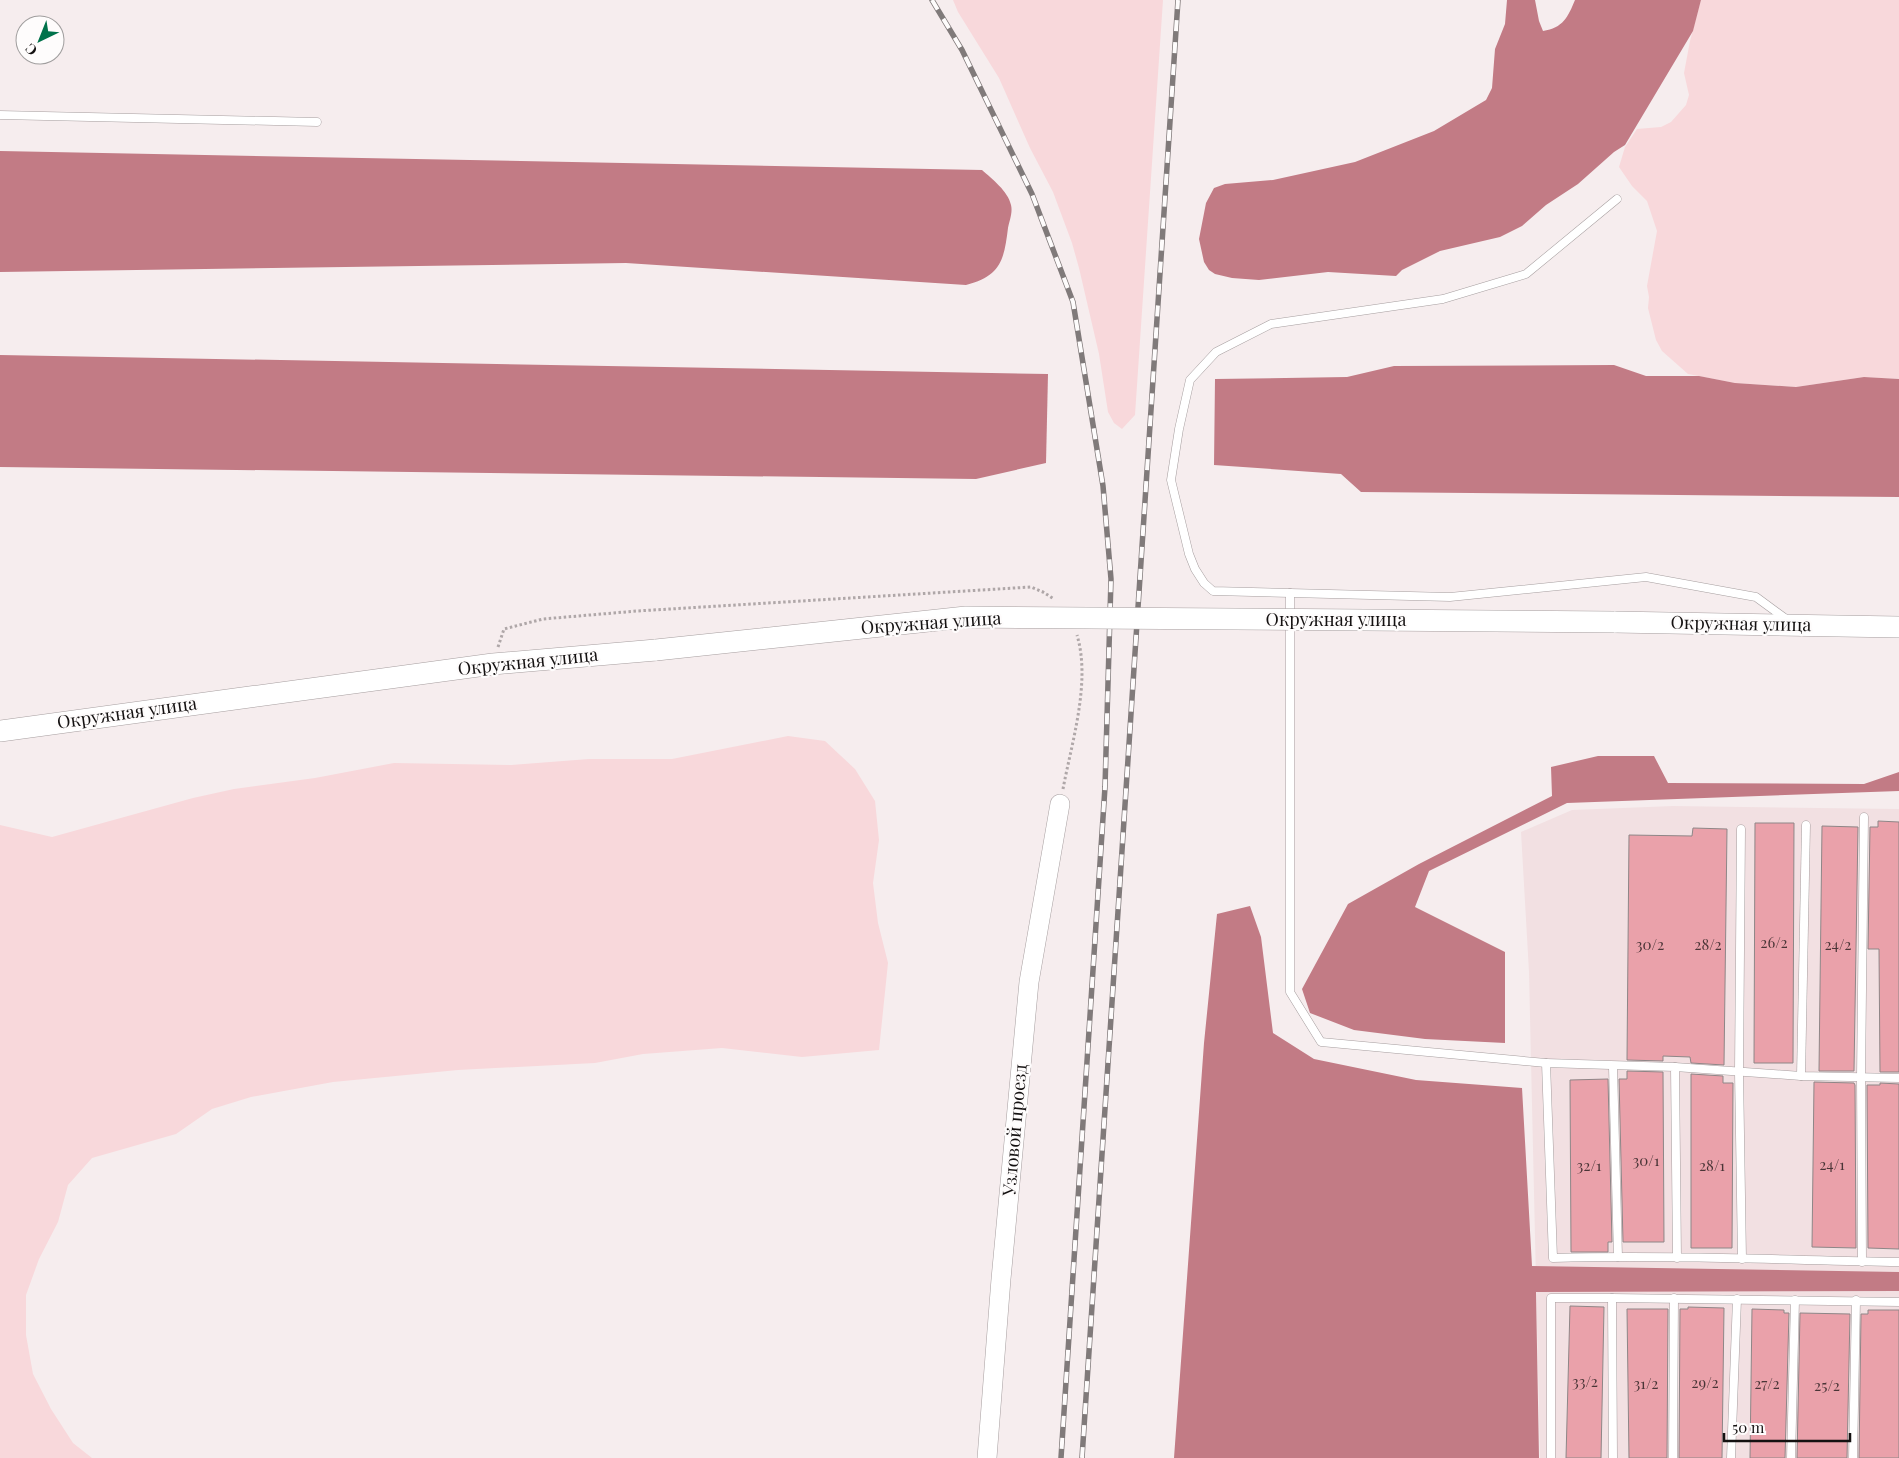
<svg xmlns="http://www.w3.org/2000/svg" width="1899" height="1458" font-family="'Playfair Display',serif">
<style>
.built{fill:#f2e0e2}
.green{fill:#f8d8db}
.water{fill:#c27b85}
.building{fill:#eaa1aa;stroke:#8e8687}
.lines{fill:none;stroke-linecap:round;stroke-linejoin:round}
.service-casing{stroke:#a69e9f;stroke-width:9}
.tertiary-casing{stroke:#a69e9f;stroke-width:20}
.secondary-casing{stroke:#a69e9f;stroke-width:22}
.path{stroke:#afa7a8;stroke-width:3;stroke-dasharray:2.5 2.5;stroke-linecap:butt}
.service{stroke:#fff;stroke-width:8}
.tertiary{stroke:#fff;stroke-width:19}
.secondary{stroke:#fff;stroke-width:21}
.rail-casing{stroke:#807a7a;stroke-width:5.5}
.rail{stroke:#fefcfc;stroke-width:4;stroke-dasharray:11;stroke-linecap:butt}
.secondary-bridge-casing{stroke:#a69e9f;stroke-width:22;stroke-linecap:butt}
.secondary-bridge{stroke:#fff;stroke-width:21}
.labels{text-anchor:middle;stroke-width:4.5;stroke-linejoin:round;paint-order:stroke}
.number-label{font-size:15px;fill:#4a3537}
.street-label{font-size:18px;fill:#141111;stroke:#fefcfc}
</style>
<rect width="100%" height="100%" fill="#f6edee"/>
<path class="built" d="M 1673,806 L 1899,809 L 1899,1458 L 1540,1458 L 1529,972 L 1521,832 L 1572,810 Z"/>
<g class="green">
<path d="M 953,0 L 1163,0 L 1135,415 L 1122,429 L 1114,423 L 1108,412 L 1099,354 L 1079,268 L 1072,243 L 1053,192 L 1030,148 L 999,78 L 958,12 Z"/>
<path d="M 1701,0 L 1899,0 L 1899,379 L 1864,377 L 1796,387 L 1735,383 L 1688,374 L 1662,351 L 1656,340 L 1648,308 L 1649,297 L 1647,286 L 1657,231 L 1647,201 L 1632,186 L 1619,167 L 1625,147 L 1637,129 L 1661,127 L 1671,122 L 1686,105 L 1689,95 L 1684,73 L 1690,41 Z"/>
<path d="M 788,736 L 825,741 L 855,769 L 875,801 L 879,840 L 873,883 L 878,923 L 888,963 L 879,1050 L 802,1057 L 722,1048 L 643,1054 L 595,1063 L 458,1070 L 333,1082 L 251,1097 L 212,1109 L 176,1134 L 92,1158 L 68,1185 L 58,1222 L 39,1259 L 26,1295 L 26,1335 L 33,1374 L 51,1409 L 73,1443 L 92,1458 L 0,1458 L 0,825 L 52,837 L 193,798 L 234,789 L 315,778 L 394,763 L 511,765 L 589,759 L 672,759 Z"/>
</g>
<g class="water">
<path d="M 1507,0 L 1535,0 L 1539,21 L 1543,31 C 1563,28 1568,17 1575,0 L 1701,0 L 1693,31 L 1625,145 L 1614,152 L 1578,184 L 1546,205 L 1522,226 L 1500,237 L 1440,251 L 1402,270 L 1396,276 L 1328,272 L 1259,280 L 1232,278 L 1215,274 L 1209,270 L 1204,262 L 1199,239 L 1206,203 L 1214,188 L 1225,184 L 1273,180 L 1355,162 L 1434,131 L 1486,100 L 1492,88 L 1495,49 L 1505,24 Z"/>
<path d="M 0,151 L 982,170 C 992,179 1008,191 1011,205 C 1013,212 1009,222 1008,228 C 1004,260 1001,276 966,285 L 626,263 L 0,272 Z"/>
<path d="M 0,355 L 1048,374 L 1046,463 L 976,479 L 0,467 Z"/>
<path d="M 1614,365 L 1646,376 L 1699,376 L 1735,383 L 1796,387 L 1864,377 L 1899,379 L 1899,497 L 1361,492 L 1341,474 L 1214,465 L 1215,379 L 1347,377 L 1394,366 Z"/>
<path d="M 1598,756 L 1654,756 L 1668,783 L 1864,784 L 1899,772 L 1899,791 L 1567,803 L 1429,871 L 1415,907 L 1505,952 L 1505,1043 L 1425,1039 L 1354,1030 L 1310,1013 L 1302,989 L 1348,904 L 1419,864 L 1552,796 L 1551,767 Z"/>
<path d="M 1250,906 L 1261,937 L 1273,1033 L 1314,1059 L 1416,1080 L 1522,1088 L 1532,1266 L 1899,1272 L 1899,1291 L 1536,1292 L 1539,1458 L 1174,1458 L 1204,1043 L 1217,914 Z"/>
</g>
<g class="building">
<path d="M 1878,821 L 1899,822 L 1899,1072 L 1880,1072 L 1879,949 L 1868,949 L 1870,827 L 1878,827 Z"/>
<path d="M 1755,823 L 1794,823 L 1793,1063 L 1754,1063 Z"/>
<path d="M 1822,826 L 1858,827 L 1854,1071 L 1819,1071 Z"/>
<path d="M 1693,828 L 1727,829 L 1724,1065 L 1691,1063 L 1690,1057 L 1663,1056 L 1663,1061 L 1627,1060 L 1629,835 L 1692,836 Z"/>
<path d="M 1627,1071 L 1663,1072 L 1664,1242 L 1623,1242 L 1619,1079 L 1627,1079 Z"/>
<path d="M 1691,1074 L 1723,1076 L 1723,1083 L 1733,1083 L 1732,1248 L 1691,1248 Z"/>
<path d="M 1608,1079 L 1612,1242 L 1608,1242 L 1608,1252 L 1571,1252 L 1570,1080 Z"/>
<path d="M 1814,1082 L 1854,1083 L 1855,1085 L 1856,1248 L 1812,1247 Z"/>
<path d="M 1880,1083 L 1899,1084 L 1899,1249 L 1868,1248 L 1867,1085 L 1880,1085 Z"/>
<path d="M 1570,1306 L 1604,1307 L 1601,1458 L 1566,1458 Z"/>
<path d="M 1688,1307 L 1724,1308 L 1722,1458 L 1679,1458 L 1680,1309 L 1688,1309 Z"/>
<path d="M 1627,1309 L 1668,1309 L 1667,1458 L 1629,1458 Z"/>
<path d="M 1752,1309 L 1784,1310 L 1784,1313 L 1789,1313 L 1785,1458 L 1750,1458 Z"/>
<path d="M 1868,1310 L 1899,1310 L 1899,1458 L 1859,1458 L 1861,1314 L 1868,1314 Z"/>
<path d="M 1800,1313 L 1850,1314 L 1847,1458 L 1797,1458 Z"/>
</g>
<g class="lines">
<defs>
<g id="service">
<path d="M 0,115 L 317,122"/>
<path d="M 1617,199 L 1526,274 L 1443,299 L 1271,324 L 1216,352 L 1190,380 L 1179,429 L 1171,480 L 1189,554 L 1195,569 L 1204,583 L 1213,591 L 1450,597 L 1646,577 L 1756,597 L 1786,619"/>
<path d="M 1290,593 L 1290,992 L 1321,1042 L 1546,1063"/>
<path d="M 1741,829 L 1739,1072 L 1742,1259"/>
<path d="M 1613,1067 L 1618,1257"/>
<path d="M 1675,1067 L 1801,1076 L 1899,1078"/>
<path d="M 1801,1076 L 1806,825"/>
<path d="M 1677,1258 L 1675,1067 L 1546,1063 L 1553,1258 C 1668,1255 1784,1260 1899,1262"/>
<path d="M 1862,1262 L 1861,1077 L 1864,817"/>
<path d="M 1612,1298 L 1899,1302"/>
<path d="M 1551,1458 L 1551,1298 L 1612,1298 L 1613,1458"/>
<path d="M 1673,1458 L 1674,1298"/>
<path d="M 1731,1458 L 1737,1299"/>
<path d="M 1791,1458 L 1795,1300"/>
<path d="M 1853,1458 L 1856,1300"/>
</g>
<path id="tertiary" d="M 987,1458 L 1001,1279 L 1029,982 L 1060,804"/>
<g id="secondary">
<path d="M 1614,622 L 1899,627"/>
<path d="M 0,731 L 493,664 L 656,650"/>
</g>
</defs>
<use href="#service" class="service-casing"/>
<use href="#tertiary" class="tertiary-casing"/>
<use href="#secondary" class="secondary-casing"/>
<g class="path">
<path d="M 498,647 L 504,629 L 543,619 L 637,611 L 1031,587 L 1043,592 L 1054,599"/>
<path d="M 1063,789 C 1072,741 1091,682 1077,635"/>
</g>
<use href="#service" class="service"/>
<use href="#tertiary" class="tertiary"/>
<use href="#secondary" class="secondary"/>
<defs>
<g id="rail">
<path d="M 932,0 L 962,50 L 1032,194 L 1073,302 L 1103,486 L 1111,579 L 1105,787 L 1061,1458"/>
<path d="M 1082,1458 L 1178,0"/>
</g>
</defs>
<use href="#rail" class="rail-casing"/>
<use href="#rail" class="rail"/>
<defs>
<path id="secondary-bridge" d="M 656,650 L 966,617 L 1614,622"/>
</defs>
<use href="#secondary-bridge" class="secondary-bridge-casing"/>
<use href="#secondary-bridge" class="secondary-bridge"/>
</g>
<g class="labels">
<g class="number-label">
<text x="1774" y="948">26/2</text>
<text x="1650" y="950">30/2</text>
<text x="1708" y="950">28/2</text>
<text x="1838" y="950">24/2</text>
<text x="1646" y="1166">30/1</text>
<text x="1832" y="1170">24/1</text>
<text x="1589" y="1171">32/1</text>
<text x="1712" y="1171">28/1</text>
<text x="1585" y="1387">33/2</text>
<text x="1705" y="1388">29/2</text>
<text x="1646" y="1389">31/2</text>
<text x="1767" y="1389">27/2</text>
<text x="1827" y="1391">25/2</text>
</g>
<g class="street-label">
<text x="1336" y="626">Окружная улица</text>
<text transform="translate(931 623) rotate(-4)" y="6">Окружная улица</text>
<text transform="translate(1741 624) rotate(1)" y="6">Окружная улица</text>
<text transform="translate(528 662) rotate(-6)" y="6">Окружная улица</text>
<text transform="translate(127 713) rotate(-8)" y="6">Окружная улица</text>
<text transform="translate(1015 1130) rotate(-85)" y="6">Узловой проезд</text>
</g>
</g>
<g transform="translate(40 40) rotate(223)"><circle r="24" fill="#fefcfc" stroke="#a09e9e"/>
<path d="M0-4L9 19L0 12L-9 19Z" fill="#01724b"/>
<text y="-8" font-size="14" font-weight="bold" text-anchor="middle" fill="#141111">С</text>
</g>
<path d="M1724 1433v8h126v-8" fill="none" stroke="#141111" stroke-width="2.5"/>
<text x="1732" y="1433" font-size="15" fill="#141111" stroke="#fefcfc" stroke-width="4" paint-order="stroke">50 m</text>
</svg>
